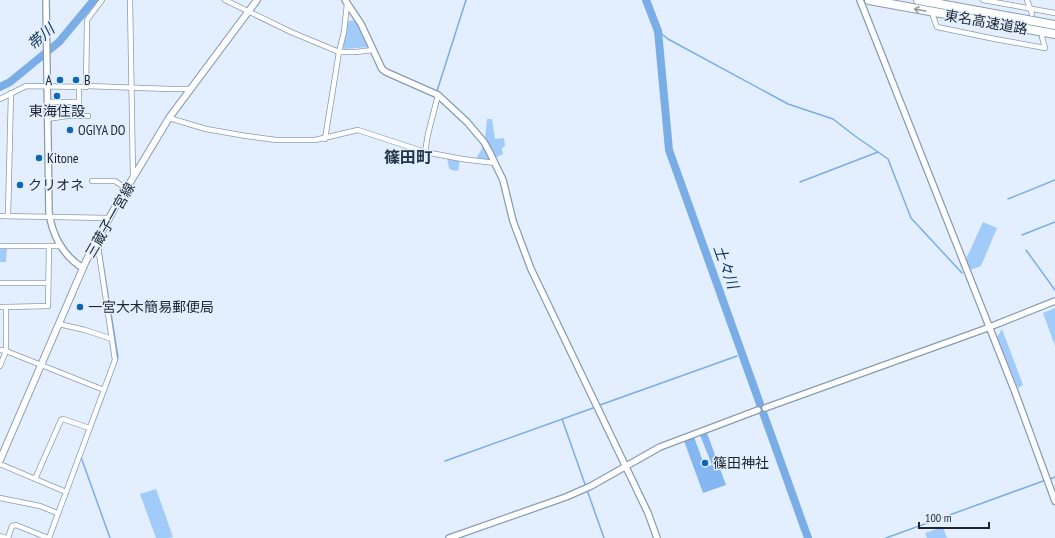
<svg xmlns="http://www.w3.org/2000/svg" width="1055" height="538" font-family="'PT Sans Narrow','Noto Sans JP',sans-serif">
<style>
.green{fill:#a1cbf9}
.forest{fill:#84b7f1}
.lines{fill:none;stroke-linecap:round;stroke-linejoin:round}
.stream{stroke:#7aade6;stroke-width:1.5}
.river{stroke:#7aade6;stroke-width:8}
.minor-casing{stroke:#889cb1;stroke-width:6}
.tertiary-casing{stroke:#889cb1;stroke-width:8}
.secondary-casing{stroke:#889cb1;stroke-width:8}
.motorway-casing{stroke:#889cb1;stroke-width:10}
.minor{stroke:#fff;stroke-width:4.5}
.tertiary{stroke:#fff;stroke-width:5.5}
.secondary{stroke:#fff;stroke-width:6}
.motorway{stroke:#fff;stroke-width:8}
.oneway{stroke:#999da0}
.poi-dot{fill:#0c67b4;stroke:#e3effe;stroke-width:1.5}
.labels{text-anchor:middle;stroke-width:3;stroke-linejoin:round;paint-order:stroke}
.street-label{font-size:14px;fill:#1d252d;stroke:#e3effe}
.poi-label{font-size:14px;fill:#1d252d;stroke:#e3effe;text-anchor:start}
.water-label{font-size:15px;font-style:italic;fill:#103459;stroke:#e3effe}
.quarter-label{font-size:16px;font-weight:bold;fill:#243547;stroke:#e3effe}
</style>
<rect width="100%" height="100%" fill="#e3effe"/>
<g class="green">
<path d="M 356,20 L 369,47 L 345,49 L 343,48 L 347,21 Z"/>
<path d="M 487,119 L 492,119 L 495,139 L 504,138 L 505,146 L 502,148 L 503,154 L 495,158 L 485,139 Z"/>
<path d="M 483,147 L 491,159 L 490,161 L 476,159 Z"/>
<path d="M 447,158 L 460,160 L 458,171 L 451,170 L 449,168 Z"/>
<path d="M 983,222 L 997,228 L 981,266 L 970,270 L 966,259 Z"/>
<path d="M 0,248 L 7,248 L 6,262 L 0,262 Z"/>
<path d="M 1055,308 L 1055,346 L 1043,313 Z"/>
<path d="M 1002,329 L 1023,385 L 1018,388 L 997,337 Z"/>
<path d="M 156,489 L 173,537 L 169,538 L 156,538 L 140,494 Z"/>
<path d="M 943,527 L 947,538 L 927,538 L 925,533 Z"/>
</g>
<path class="forest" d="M 707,433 L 726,485 L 703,493 L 684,441 L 694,437 L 705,467 L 712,465 L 700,435 Z"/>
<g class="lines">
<g class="stream">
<path d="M 658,31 L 668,39 L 788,104 L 833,119 L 855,136 L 888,159 L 911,218 L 962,273"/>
<path d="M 437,91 L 466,0"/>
<path d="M 800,182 L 878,152"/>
<path d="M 1008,199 L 1055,180"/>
<path d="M 1022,235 L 1055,222"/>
<path d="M 100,245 L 118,357 L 117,360"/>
<path d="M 1026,250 L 1055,290"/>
<path d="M 600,405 L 737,356"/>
<path d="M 562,419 L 604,538"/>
<path d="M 90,433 L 110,380"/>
<path d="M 81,457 L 110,538"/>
<path d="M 445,461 L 593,408"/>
<path d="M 1050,479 L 1055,477"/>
<path d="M 886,538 L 1046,480"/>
</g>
<g class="river">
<path d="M 646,0 L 658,31 L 669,150 L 808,538"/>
<path d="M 0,87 L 10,82 L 59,42 L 94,0"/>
</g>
<defs>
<g id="minor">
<path d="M 130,0 L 133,177"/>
<path d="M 225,0 L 291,32 L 339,52 L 356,52 L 373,50"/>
<path d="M 983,0 L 1055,13"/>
<path d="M 1027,0 L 1032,14"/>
<path d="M 933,16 L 937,27 L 995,39 L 1045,48 L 1042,37"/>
<path d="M 86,86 L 170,89 L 190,89"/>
<path d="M 0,99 L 26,86 L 86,87 L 87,20 L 102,0"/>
<path d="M 47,102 L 79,102 L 79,87"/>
<path d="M 169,118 L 206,129 L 246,136 L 276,140 L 315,140 L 358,130 L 425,152 L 462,159 L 495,163"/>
<path d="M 47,119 L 67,116 L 88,116"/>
<path d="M 325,139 L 339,52 L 344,32 L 347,4"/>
<path d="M 425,152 L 428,134 L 438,95"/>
<path d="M 92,181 L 115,181 L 127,189"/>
<path d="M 0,216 L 109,218"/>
<path d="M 8,216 L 11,93"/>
<path d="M 0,246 L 60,246"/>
<path d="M 0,283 L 48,283"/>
<path d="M 0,307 L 6,307"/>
<path d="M 59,324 L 85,330 L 112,339"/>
<path d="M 0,350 L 6,351 L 104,390"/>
<path d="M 0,366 L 6,351 L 6,307 L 48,306 L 49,246"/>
<path d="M 0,464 L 66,492"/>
<path d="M 35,479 L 61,420 L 63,419 L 89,428"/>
<path d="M 0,498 L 40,506 L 57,513"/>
<path d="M 0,536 L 6,538"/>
<path d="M 8,538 L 12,526 L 16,525 L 48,538"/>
<path d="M 49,538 L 115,360 L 97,240"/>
</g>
<g id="tertiary">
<path d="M 46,0 L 49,212 C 52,235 63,256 83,268"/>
<path d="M 345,0 L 361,24 L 382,69 L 386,72 L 438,95 L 467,122 L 484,142 L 489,151 L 503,180 L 513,221 L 531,269 L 648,513 L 657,538"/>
<path d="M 860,0 L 1015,392 L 1055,501"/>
<path d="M 765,408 L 982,330 L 1055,301"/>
<path d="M 449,538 L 566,497 L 591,486 L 660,447 L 758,410"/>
</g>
<path id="secondary" d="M 0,460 L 86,261 L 113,211 L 169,118 L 257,0"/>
<g id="motorway">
<path d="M 869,0 L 1055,34"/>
<path d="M 918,0 L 1055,25"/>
</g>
</defs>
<use href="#minor" class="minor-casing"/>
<use href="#tertiary" class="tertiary-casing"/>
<use href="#secondary" class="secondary-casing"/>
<use href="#motorway" class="motorway-casing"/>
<use href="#minor" class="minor"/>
<use href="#tertiary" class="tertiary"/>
<use href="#secondary" class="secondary"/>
<use href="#motorway" class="motorway"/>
</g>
<defs><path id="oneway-shaft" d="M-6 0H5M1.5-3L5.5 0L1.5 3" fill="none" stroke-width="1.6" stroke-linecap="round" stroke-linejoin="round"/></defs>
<use class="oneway" href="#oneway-shaft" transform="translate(920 10) rotate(-170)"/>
<g class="poi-dot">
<circle cx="60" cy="80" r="4"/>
<circle cx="76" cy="80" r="4"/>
<circle cx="57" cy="96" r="4"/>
<circle cx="70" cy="130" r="4"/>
<circle cx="39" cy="158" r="4"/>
<circle cx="20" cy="185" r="4"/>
<circle cx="80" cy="307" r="4"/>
<circle cx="705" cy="463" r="4"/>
</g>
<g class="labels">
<g class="street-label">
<text transform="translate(986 22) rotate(10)" y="5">東名高速道路</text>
<text transform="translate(110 220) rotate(-60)" y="5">三蔵子一宮線</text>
</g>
<g class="poi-label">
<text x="52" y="85" text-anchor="end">A</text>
<text x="84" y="85">B</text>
<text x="57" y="116" text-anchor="middle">東海住設</text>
<text x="78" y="135">OGIYA DO</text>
<text x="47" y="163">Kitone</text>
<text x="28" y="190">クリオネ</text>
<text x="88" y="312">一宮大木簡易郵便局</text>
<text x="713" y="468">篠田神社</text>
</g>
<g class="water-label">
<text transform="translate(41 37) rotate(-41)" y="5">帯川</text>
<text transform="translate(726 267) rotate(70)" y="5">土々川</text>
</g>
<g class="quarter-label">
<text x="408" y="163">篠田町</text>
</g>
</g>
<path d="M919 522v6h70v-6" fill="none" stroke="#1d252d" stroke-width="2"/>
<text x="925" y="522" font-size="12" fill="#1d252d" stroke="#e3effe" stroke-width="3" paint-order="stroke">100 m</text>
</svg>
